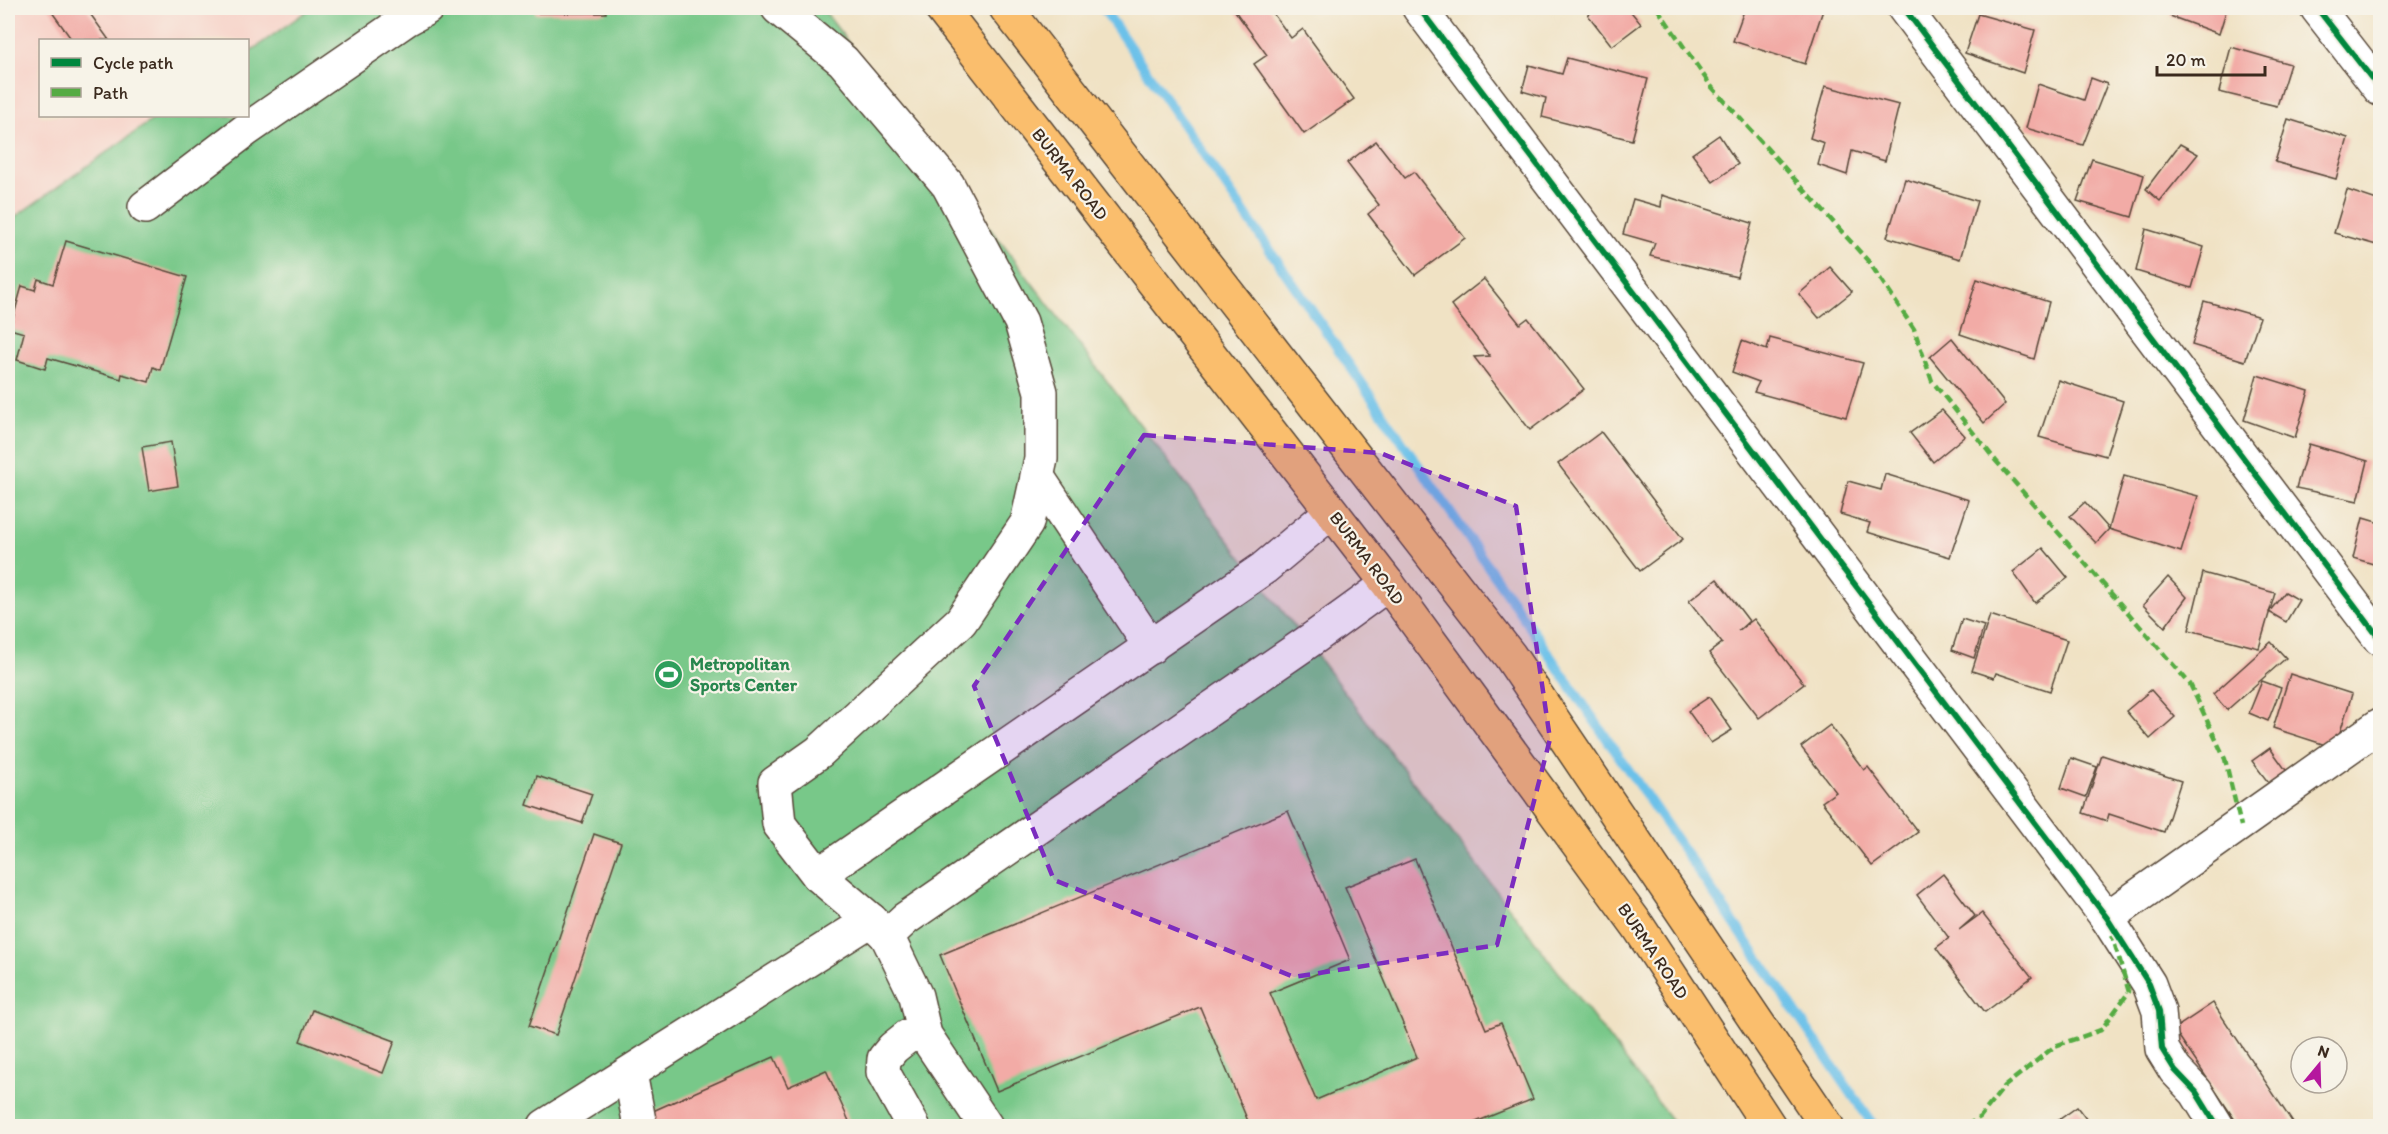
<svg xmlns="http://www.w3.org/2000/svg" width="2388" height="1134" font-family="Itim,sans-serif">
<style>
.built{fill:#f7d1c7}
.green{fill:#78c889;stroke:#5a7954;stroke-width:1.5}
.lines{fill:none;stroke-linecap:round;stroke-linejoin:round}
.stream{stroke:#6cc1e9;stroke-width:10}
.building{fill:#f2aba6}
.minor-casing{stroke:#564637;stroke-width:36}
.major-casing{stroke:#564637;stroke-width:36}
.minor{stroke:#fff;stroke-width:33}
.major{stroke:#fabe6d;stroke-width:33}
.quiet{stroke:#55ab43;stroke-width:4.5;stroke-dasharray:9 4.5;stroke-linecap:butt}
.cycleway-casing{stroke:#f7f3e8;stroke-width:10}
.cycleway{stroke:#00873e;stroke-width:6}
.marked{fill:#7b2cbf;fill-opacity:0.2;stroke:#7b2cbf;stroke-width:4.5;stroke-dasharray:12 8;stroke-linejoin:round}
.labels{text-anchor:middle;stroke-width:4.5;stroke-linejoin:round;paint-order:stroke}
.street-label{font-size:18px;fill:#3b2a1e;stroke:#f7f3e8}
.leisure-label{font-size:18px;font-weight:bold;fill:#27864d;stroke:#f7f3e8;text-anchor:start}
</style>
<rect width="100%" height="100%" fill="#f7f3e8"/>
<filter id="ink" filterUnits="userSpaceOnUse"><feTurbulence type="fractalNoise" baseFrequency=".0167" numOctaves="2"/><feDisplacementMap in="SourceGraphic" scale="12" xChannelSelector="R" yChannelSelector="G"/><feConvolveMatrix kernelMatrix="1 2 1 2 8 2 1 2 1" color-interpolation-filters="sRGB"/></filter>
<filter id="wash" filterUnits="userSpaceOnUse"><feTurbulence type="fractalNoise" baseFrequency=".008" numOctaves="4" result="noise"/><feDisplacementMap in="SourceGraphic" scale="24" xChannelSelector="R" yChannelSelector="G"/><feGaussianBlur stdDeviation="1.35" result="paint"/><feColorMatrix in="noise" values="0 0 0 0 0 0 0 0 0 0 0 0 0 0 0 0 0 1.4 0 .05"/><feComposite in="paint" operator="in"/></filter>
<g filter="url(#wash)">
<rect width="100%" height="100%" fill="#f0e2c4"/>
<path class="built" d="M 8,8 L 311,8 L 248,53 L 248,40 L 40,40 L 40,116 L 158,116 L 8,222 Z"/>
<path class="green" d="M 311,8 L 822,8 L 1676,1126 L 8,1126 L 8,222 L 158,116 L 248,116 L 248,53 Z"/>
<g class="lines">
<path class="stream" d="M 1103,8 L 1874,1126"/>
</g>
<g id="blocks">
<g class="building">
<path d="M 49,8 L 86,8 L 109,40 L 72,40 Z"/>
<rect x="535" y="8" width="71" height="5"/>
<path d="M 1240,8 L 1269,8 L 1291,38 L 1303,29 L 1354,99 L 1304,134 L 1254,64 L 1267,55 L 1235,11 Z"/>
<path d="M 1598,8 L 1628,8 L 1641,24 L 1612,46 L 1588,15 Z"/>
<path d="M 1745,8 L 1815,8 L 1823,10 L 1805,64 L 1733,41 Z"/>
<path d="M 2173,8 L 2227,8 L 2219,34 L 2170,16 Z"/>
<path d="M 1978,14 L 2035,30 L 2023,73 L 1965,53 Z"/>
<path d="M 2231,47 L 2290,64 L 2277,106 L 2219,92 Z"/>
<path d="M 1567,58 L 1648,79 L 1632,140 L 1542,117 L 1546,98 L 1522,91 L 1529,65 L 1562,74 Z"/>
<path d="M 2091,78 L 2107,84 L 2083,145 L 2026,128 L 2038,84 L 2084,100 Z"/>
<path d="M 1825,86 L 1899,105 L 1885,161 L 1852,151 L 1847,175 L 1818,165 L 1824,143 L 1810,138 Z"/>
<path d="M 2288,119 L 2348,138 L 2336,179 L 2275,162 Z"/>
<path d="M 1719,135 L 1738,164 L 1713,182 L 1692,154 Z"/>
<path d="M 1376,141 L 1405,178 L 1414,172 L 1465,238 L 1415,275 L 1368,214 L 1379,205 L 1347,163 Z"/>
<path d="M 2180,144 L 2198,154 L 2160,201 L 2146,189 Z"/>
<path d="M 2092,159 L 2144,175 L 2132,217 L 2077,201 Z"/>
<path d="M 1905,179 L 1977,201 L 1960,259 L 1887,237 Z"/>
<path d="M 2347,190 L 2380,201 L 2380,246 L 2334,233 Z"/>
<path d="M 1662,195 L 1752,223 L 1737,277 L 1650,256 L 1655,243 L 1623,234 L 1633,199 L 1661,207 Z"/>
<path d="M 2146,229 L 2204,247 L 2192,288 L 2136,271 Z"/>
<path d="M 66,241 L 187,277 L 160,370 L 153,367 L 149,382 L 122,374 L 121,379 L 48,358 L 45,369 L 17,360 L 24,333 L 10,329 L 22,286 L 35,290 L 38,279 L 53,284 Z"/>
<path d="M 1830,267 L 1852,292 L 1819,318 L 1799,294 Z"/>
<path d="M 1484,279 L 1520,324 L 1528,318 L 1584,389 L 1530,430 L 1474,357 L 1490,356 L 1451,305 Z"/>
<path d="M 1977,279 L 2049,302 L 2034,359 L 1960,334 Z"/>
<path d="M 2204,301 L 2260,317 L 2245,361 L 2192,345 Z"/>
<path d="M 1770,338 L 1863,363 L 1846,417 L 1754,392 L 1759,382 L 1732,372 L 1742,341 L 1767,350 Z"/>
<path d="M 1952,338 L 2005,404 L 1984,423 L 1930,357 Z"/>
<path d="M 2257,375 L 2309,391 L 2295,438 L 2244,420 Z"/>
<path d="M 2058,380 L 2123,401 L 2106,456 L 2039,437 Z"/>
<path d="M 1942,410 L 1965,436 L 1933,462 L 1910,433 Z"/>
<path d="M 1601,432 L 1683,539 L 1640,571 L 1558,464 Z"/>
<path d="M 171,442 L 178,486 L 149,491 L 142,447 Z"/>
<path d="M 2309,444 L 2368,461 L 2358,501 L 2296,488 Z"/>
<path d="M 1885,474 L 1969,500 L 1950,557 L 1867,532 L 1870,523 L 1840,514 L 1848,481 L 1881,490 Z"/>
<path d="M 2124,476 L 2198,496 L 2181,552 L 2109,529 Z"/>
<path d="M 2085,502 L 2109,529 L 2096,543 L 2070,516 Z"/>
<path d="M 2363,518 L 2380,523 L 2380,566 L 2353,558 Z"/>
<path d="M 2043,548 L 2068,578 L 2035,603 L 2013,572 Z"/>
<path d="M 2203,573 L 2275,593 L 2259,648 L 2189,630 Z"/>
<path d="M 2168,577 L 2187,597 L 2165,627 L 2143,605 Z"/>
<path d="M 1717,579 L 1749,621 L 1738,631 L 1754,619 L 1804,684 L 1759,718 L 1709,653 L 1722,643 L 1689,601 Z"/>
<path d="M 2285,592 L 2299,600 L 2286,622 L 2269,612 Z"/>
<path d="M 1990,615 L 2067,640 L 2050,691 L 1996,673 L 1994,678 L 1972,671 Z"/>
<path d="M 1962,619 L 1984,626 L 1974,658 L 1952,650 Z"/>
<path d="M 2271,642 L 2286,658 L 2227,710 L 2213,694 Z"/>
<path d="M 2290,674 L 2352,694 L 2335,748 L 2273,728 Z"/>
<path d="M 2262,681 L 2281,688 L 2268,721 L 2249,713 Z"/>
<path d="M 2151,690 L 2175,717 L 2150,739 L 2126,711 Z"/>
<path d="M 1709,697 L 1732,730 L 1711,743 L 1688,711 Z"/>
<path d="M 1830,725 L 1864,770 L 1868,767 L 1918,832 L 1872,866 L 1822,802 L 1836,792 L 1801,747 Z"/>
<path d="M 2270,748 L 2288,773 L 2271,786 L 2252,761 Z"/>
<path d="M 2102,755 L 2181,781 L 2164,832 L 2109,814 L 2107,821 L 2083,813 Z"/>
<path d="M 2071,758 L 2097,767 L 2086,797 L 2061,788 Z"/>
<path d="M 537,776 L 592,794 L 582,823 L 527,805 Z"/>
<path d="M 1288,811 L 1350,960 L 1270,993 L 1316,1100 L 1417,1057 L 1345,887 L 1415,859 L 1486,1029 L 1501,1023 L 1533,1099 L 1466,1126 L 1250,1126 L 1200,1007 L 997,1091 L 940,955 Z"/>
<path d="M 594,834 L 621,843 L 556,1035 L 529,1026 Z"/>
<path d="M 1943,874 L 1975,916 L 1959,930 L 1982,913 L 2032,977 L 1985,1012 L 1936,948 L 1949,938 L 1917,895 Z"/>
<path d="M 2213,1003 L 2295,1126 L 2239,1126 L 2174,1029 Z"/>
<path d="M 312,1010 L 395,1041 L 383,1073 L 300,1041 Z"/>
<path d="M 774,1057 L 788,1087 L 826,1070 L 849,1121 L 837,1126 L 649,1126 L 644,1115 Z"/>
<path d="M 2077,1107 L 2090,1124 L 2087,1126 L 2059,1126 L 2056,1122 Z"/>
</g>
</g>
</g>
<g filter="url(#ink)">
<use href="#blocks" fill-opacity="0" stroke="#564637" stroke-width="1.5"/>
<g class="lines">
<defs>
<g id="minor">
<path d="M 778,8 L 843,61 L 948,185 L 1021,322 L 1041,392 L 1041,459 L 1027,523 L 961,621 L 819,752 L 775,783 L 779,824 L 818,875 L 871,920 L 887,936"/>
<path d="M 1419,8 L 2107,918 L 2149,984 L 2159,1011 L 2162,1049 L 2175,1070 L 2196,1092 L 2217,1126"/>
<path d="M 1904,8 L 2380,639"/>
<path d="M 2317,8 L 2380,89"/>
<path d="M 145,207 L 246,130 L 407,19 L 427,8"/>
<path d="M 1037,476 L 1151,647"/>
<path d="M 818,875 L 1264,568 L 1331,512"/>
<path d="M 2107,918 L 2380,725"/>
<path d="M 630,1073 L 640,1126"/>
<path d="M 545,1126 L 871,920"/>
<path d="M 913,1126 L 883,1072 L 884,1059 L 893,1048 L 908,1036 L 925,1035"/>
<path d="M 986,1126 L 925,1035 L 916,996 L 887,936 L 905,919 L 1315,637 L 1388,584"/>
</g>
<g id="major">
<path d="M 941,8 L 1388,584 L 1638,926 L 1769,1126"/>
<path d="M 1006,8 L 1510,656 L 1827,1126"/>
</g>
</defs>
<use href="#minor" class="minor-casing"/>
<use href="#major" class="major-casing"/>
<use href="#minor" class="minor"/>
<use href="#major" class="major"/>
<g class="quiet">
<path d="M 1657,8 L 1711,86 L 1869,262 L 1914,329 L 1932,381 L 1996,461 L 2190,684 L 2225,759 L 2241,826"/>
<path d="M 1966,1126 L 1980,1117 L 2005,1086 L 2055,1046 L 2101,1030 L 2129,992 L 2112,935"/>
</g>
<defs>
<g id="cycleway">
<path d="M 1419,8 L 2107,918 L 2149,984 L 2159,1011 L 2162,1049 L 2175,1070 L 2196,1092 L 2217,1126"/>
<path d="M 1904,8 L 2380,639"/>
<path d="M 2317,8 L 2380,89"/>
</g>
</defs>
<use href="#cycleway" class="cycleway-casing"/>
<use href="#cycleway" class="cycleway"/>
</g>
</g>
<path class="marked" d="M 1144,435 L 1380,453 L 1516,506 L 1550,739 L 1497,945 L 1294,977 L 1054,880 L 974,686 Z"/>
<defs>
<symbol id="stadium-disc" viewBox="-11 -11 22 22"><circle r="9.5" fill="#2e9e5b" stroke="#f7f3e8"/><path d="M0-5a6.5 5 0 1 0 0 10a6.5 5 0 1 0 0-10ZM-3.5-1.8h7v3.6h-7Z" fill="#fff"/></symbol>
</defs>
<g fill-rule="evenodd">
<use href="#stadium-disc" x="652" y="658" width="33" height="33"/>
</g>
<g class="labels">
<g class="street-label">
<text transform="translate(1070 174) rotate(52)" y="6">BURMA ROAD</text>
<text transform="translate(1367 558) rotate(53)" y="6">BURMA ROAD</text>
<text transform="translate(1653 951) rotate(56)" y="6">BURMA ROAD</text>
</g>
<g class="leisure-label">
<text x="690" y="670">Metropolitan<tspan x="690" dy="21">Sports Center</tspan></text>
</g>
</g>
<rect width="2388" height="1134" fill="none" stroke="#f7f3e8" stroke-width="30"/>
<rect x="39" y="39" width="210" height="78" fill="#f7f3e8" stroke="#aca397" stroke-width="1.5"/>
<rect x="51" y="58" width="30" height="9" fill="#00873e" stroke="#aca397" stroke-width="1.5"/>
<text x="93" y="69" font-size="18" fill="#3b2a1e">Cycle path</text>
<rect x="51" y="88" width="30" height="9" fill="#55ab43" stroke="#aca397" stroke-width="1.5"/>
<text x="93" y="99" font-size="18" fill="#3b2a1e">Path</text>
<g transform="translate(2319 1065) rotate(19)"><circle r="28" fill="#f7f3e8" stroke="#aca397" stroke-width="1.5"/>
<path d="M0-4.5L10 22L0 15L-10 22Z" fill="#b5179e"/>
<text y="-9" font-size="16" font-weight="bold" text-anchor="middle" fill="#3b2a1e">N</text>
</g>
<path d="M2157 66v9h108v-9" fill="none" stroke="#3b2a1e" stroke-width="3"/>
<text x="2166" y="66" font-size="18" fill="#3b2a1e" stroke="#f7f3e8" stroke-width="4.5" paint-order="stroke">20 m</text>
</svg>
